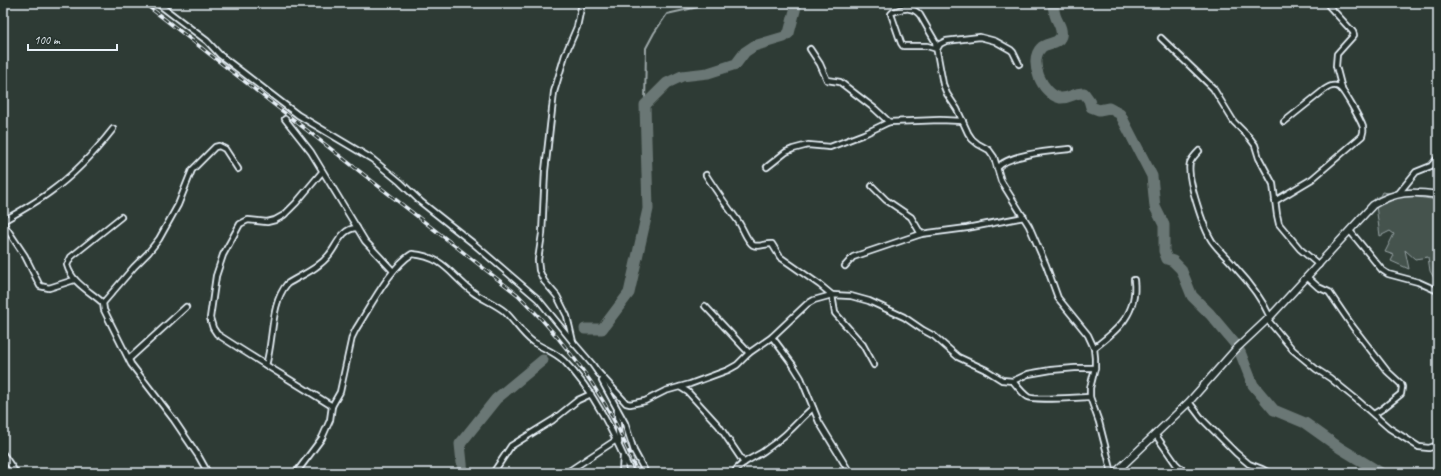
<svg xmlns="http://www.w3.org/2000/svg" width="1441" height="476" font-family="Caveat,sans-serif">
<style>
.green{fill:#45524e;stroke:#96a2a3}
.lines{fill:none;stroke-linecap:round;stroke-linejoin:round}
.stream{stroke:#9da8a9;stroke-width:2}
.river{stroke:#6b7775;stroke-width:11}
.minor-casing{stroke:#e8f1f8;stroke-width:8}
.tertiary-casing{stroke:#e8f1f8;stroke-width:9}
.minor{stroke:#26332d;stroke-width:4.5}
.tertiary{stroke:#26332d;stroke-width:6}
.rail-casing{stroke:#e8f1f8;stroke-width:3.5}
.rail{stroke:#26332d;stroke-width:2;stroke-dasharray:6;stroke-linecap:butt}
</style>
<rect width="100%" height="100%" fill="#2e3b35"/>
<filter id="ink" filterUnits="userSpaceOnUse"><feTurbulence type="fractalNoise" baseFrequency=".025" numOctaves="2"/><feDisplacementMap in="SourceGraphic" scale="8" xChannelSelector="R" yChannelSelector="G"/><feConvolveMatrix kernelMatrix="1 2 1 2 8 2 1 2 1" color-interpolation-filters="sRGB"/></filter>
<g filter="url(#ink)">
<path class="green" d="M 1382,192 L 1438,200 L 1438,277 L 1435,280 L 1430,271 L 1428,257 L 1415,259 L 1405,250 L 1409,269 L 1391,261 L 1394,255 L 1385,252 L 1394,234 L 1390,231 L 1380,236 L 1375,198 L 1380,196 Z"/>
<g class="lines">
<path class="stream" d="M 645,105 L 646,48 L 654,33 L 667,14 L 698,7 L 702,3"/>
<g class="river">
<path d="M 1053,3 C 1053,7 1054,11 1055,15 C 1057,22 1063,28 1061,36 C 1058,45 1046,42 1041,48 C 1028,61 1042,94 1060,98 C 1070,99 1074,92 1084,93 L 1089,100 L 1091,107 L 1099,110 L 1109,108 L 1120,114 L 1152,176 L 1155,207 L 1164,225 L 1164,251 L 1167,259 L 1173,261 L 1181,269 L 1192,296 L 1210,314 L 1236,345"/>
<path d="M 585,329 L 602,329 L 629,293 L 648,209 L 645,105 L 667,83 L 682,76 L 708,73 L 736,64 L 745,52 L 754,46 L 784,37 L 789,33 L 797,3"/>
<path d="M 1240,352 L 1253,385 L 1274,410 L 1305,423 L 1340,448 L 1381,473"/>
<path d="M 463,473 L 460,444 L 496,399 L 543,360"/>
</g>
<defs>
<g id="minor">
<path d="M 157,3 L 207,41 L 220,55 L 298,115 L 372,159 L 400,182 L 421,202 L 474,244 L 538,299 L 573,342"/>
<path d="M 582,3 L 577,27 L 565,55 L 554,92 L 545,171 L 542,234 L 538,260 L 539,270 L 544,281 L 557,296 L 567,316 L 573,342 L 592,364 L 599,374"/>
<path d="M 1329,6 L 1353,32 L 1354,35 L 1337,54 L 1336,66 L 1342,89"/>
<path d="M 1161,38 L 1213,88 L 1234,122 L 1249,137 L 1255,145 L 1259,158 L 1273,184 L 1277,215 L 1279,224 L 1300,249 L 1319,265"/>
<path d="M 810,49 L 820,64 L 827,80 L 840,82 L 875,109 L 889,122"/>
<path d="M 937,49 L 927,46 L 903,46 L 901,43 L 891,14 L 893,12 C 903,9 912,5 920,15 L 935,41 L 943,84 L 947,94 L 957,109 L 968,133 L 972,139 L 978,144 L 989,150 L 994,157 L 1001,181 L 1029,226 L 1046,265 L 1058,298 L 1088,335 L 1094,348 L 1095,358 L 1095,368 L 1090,388 L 1090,397 L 1099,422 L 1112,473"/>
<path d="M 937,49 L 940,44 L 946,41 L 980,37 L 995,41 L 1011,50 L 1013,52 L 1019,64"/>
<path d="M 285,119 L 311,152 L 365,241 L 393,271"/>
<path d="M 1199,151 C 1196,154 1192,158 1190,163 C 1186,177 1204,229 1212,241 C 1219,251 1228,258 1235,267 C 1248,281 1262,299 1270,317"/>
<path d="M 767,167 L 786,152 L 793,149 L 808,145 L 830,147 L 864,134 L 889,122 L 940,120 L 963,121"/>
<path d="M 997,168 C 1009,154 1051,151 1070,149"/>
<path d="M 322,172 L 296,203 L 284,215 L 275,220 L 267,222 L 248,220 L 240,224 L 223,255 L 216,276 L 210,318 L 213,328 L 217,334 C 255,359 294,382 332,406"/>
<path d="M 706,175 C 716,191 727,206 738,221 C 743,228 746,240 753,245 C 759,248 766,243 772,244 L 780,257 L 820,285 L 832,295 L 835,313 L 863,345 L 874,365"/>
<path d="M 872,186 L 886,200 L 911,217 L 921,234"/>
<path d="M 1399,193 L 1416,172 L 1431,166 L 1438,158"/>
<path d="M 1275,201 L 1312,179 L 1362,136 C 1363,133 1364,131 1363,127 C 1361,121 1344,90 1339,87 C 1334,84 1328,87 1324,90 L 1284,122"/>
<path d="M 3,221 C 19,212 35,203 50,192 C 74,175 95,152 113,129"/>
<path d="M 3,223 L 25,256 L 40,286 L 49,288 L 74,280"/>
<path d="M 1350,231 L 1382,270 L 1388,274 L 1418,282 L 1438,291"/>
<path d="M 845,266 L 853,257 L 921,234 L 967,228 L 1024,217"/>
<path d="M 1307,277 L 1318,287 L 1329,292 L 1353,327 L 1387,371 L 1401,384 L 1402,387 L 1401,394 L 1382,409 L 1374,414"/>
<path d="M 103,303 C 90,291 72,283 67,265 L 71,257 L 121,217"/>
<path d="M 705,306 L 749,353"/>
<path d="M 1267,319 L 1293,350 L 1316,369 L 1330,378 L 1356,399 L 1389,428 L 1419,447 L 1429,448 L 1438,445"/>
<path d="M 772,337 L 793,365 L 801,378 L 819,422 L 850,473"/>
<path d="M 1094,348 C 1118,330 1138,313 1134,280"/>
<path d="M 129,359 L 186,307"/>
<path d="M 266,365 C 274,340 270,304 287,284 C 301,275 318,269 329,255 C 337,245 342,228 357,228"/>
<path d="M 598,372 L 626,403 L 630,404 L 645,401 L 665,391 L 690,384 L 728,370 L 737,365 L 749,353 L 772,337 L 807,304 L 814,300 L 832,295 L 851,296 L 869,301 L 904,317 L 923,330 L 934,336 L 958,357 L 986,370 L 1002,380 L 1013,381 L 1028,374 L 1051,370 L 1075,368 L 1095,368"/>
<path d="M 602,381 L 625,423 L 634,451 L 646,473"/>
<path d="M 1013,381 C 1017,386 1022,393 1028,397 C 1034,401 1079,397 1090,397"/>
<path d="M 680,387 L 688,392 L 719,426 L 744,463"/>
<path d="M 1189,402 L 1202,419 L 1236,453 L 1249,464 L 1262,469 L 1269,473"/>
<path d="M 617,410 L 619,443"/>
<path d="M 1155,434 L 1176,464 L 1186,473"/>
<path d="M 3,454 L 16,473"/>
<path d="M 208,473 L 199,457 L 174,420 L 131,364 L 104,310 L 103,303 L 134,267 L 148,253 L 159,239 L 178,205 L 192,170 L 215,147 L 219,146 L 225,149 L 238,169"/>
<path d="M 296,473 L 322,438 L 330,420 L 332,406 L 340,392 L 352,337 L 356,329 C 370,307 391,266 412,254 C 445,257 450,275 473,292 C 482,299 494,303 504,311 C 514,320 522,334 533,342 C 544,349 555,352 564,361 C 594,391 614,434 631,473"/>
<path d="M 493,473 L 511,446 L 553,420 L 578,400 L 591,394"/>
<path d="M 566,473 L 616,440"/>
<path d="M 622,473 L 623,457"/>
<path d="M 734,473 C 740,462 754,458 764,451 C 772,445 781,439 788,432 C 797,424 804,415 813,408"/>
</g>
<path id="tertiary" d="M 1115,473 L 1189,402 L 1235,350 L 1270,317 L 1373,205 C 1396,191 1412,191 1438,195"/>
</defs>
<use href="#minor" class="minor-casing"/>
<use href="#tertiary" class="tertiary-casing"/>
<use href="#minor" class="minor"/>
<use href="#tertiary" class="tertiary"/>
<defs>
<path id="rail" d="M 144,3 L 518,295 C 570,346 613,404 637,473"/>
</defs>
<use href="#rail" class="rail-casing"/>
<use href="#rail" class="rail"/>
</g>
</g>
<rect width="1441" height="476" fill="none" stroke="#26332d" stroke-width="16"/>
<rect x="8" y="8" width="1425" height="460" fill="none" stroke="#e8f1f8" stroke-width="1.5" filter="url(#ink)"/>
<path d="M28 44v6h89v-6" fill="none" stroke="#e8f1f8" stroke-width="2"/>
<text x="34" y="44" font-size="12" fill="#e8f1f8" stroke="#26332d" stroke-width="3" paint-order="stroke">100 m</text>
</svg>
